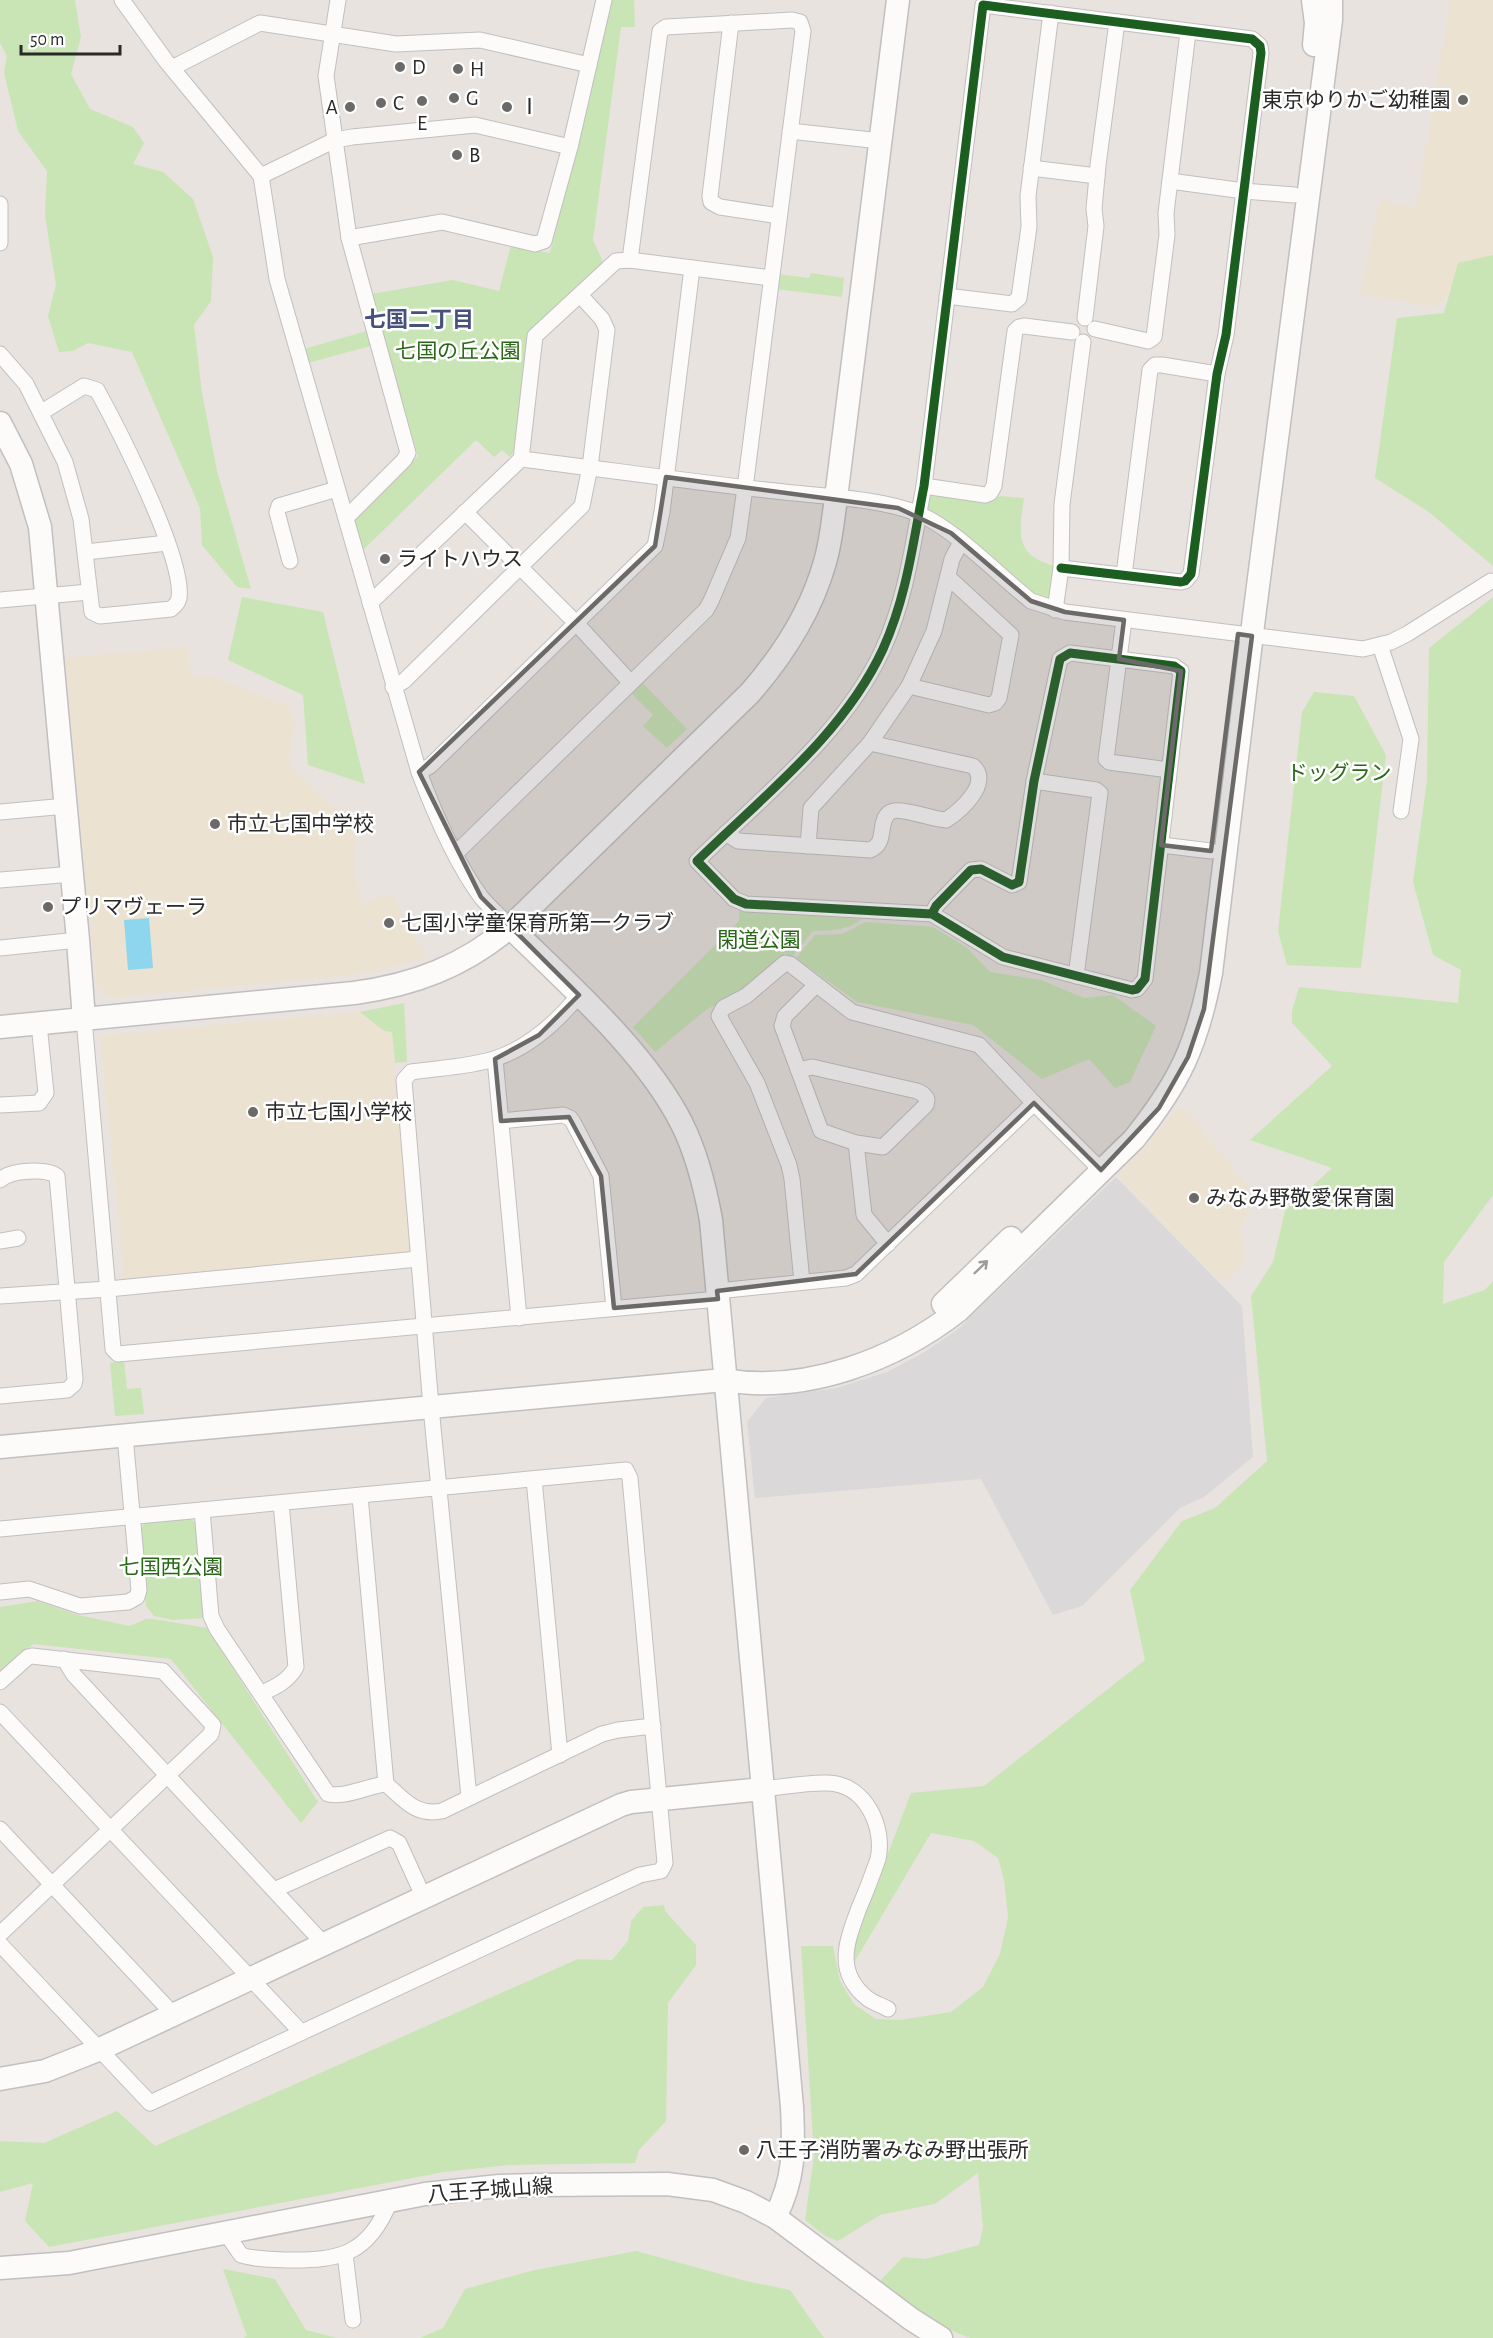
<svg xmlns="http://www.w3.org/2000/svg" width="1493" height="2338" font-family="'Alegreya Sans','Noto Sans JP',sans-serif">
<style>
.industrial{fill:#dbd8da}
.education{fill:#ece2d2}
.green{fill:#c9e5b5}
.water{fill:#8ed6ed}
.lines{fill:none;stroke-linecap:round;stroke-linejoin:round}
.street-casing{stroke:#c1bfc0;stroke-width:17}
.secondary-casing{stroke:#c1bfc0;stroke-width:25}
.street{stroke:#fcfbfa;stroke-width:15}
.secondary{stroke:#fcfbfa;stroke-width:22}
.cycleway-casing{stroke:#fff;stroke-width:13}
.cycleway{stroke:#1b5e20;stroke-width:9}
.oneway{stroke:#9d9c9c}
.marked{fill:#6c6a68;fill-opacity:0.2;stroke:#6c6a68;stroke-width:4.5;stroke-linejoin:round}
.poi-dot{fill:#6c6a68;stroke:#fff;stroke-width:2}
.labels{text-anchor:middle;stroke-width:5;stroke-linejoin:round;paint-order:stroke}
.poi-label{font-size:21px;fill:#292929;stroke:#fff;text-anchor:start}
.park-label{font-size:21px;fill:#286916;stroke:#fff}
.street-label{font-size:21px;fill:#292929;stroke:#fff}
.neighbourhood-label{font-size:22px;font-weight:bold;fill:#47517c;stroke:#fff}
</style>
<rect width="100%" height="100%" fill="#e8e3de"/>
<path class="industrial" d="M 1116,1177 L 1242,1306 L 1253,1457 L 1204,1497 L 1180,1508 L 1082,1606 L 1053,1615 L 981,1479 L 755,1498 L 747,1422 L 766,1398 L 837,1388 L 887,1372 L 923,1353 L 957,1330 Z"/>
<g class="education">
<path d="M 1450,0 L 1493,0 L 1493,258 L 1435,307 L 1360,294 L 1380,200 L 1416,207 Z"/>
<path d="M 188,647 L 191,678 L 213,676 L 291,708 L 295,726 L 289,757 L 292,768 L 346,820 L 356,835 L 355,874 L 373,944 L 363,959 L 367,973 L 110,998 L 96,985 L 65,658 Z"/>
<path d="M 392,894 L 426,957 L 368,973 L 364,959 L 374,944 L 364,903 Z"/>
<path d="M 360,1012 L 383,1031 L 391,1033 L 411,1248 L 406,1254 L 124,1280 L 100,1036 Z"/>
<path d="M 1179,1107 L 1192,1118 L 1248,1186 L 1250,1212 L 1239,1227 L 1246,1260 L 1222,1283 L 1117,1176 L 1151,1141 Z"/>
</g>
<g class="green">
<path d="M 0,0 L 75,0 L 81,37 L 71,74 L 90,109 L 133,127 L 144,143 L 133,164 L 163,172 L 193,199 L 213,257 L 211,301 L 194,325 L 202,393 L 217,471 L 251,589 L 237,587 L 202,545 L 200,508 L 132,352 L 88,343 L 73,351 L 59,352 L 48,316 L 56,285 L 45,215 L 47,171 L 18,131 L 4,73 L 7,56 L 0,43 Z"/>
<path d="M 610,0 L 634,0 L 635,27 L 621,27 L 593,240 L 604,264 L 529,331 L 514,450 L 510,457 L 502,450 L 494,457 L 476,440 L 362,551 L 354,524 L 356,516 L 418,456 L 371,294 L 453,280 L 499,291 L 511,245 L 550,253 Z"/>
<path d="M 1493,255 L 1493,566 L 1429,512 L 1375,478 L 1397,318 L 1444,313 L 1458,263 Z"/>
<path d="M 811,273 L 844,278 L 842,297 L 775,289 L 777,274 L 809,278 Z"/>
<path d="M 370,330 L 374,345 L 308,363 L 304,349 Z"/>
<path d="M 932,494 L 991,501 L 1000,496 L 1024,498 C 1019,533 1014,555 1055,566 L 1050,599 L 1039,599 L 929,513 L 925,507 L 926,498 Z"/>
<path d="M 242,597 L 323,612 L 365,784 L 308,765 L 303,695 L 228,660 Z"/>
<path d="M 1493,597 L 1493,1195 L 1444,1262 L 1443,1304 L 1485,1290 L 1493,1281 L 1493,2338 L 970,2338 L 935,2324 L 879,2282 L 903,2257 L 925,2259 L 979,2245 L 983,2227 L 978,2173 L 935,2204 L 880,2215 L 838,2241 L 825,2236 L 805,2220 L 814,2155 L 801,1946 L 833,1946 L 840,1981 L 854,2004 L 876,2019 L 900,2020 L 951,2012 L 983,1987 L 1000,1954 L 1008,1917 L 1004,1880 L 998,1858 L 974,1841 L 931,1833 L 855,1961 L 852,1948 L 911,1793 L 984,1786 L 1145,1660 L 1130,1590 L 1182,1521 L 1215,1508 L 1267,1461 L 1251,1296 L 1273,1262 L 1285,1211 L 1332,1168 L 1250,1140 L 1332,1066 L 1292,1023 L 1292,1011 L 1299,987 L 1458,1003 L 1461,970 L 1433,955 L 1413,882 L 1427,780 L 1429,648 Z"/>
<path d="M 640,680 L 687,729 L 667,748 L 643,726 L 653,715 L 629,691 Z"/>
<path d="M 1314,692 L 1354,696 L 1386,755 L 1361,968 L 1287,965 L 1278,931 L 1302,712 Z"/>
<path d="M 739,911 L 862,919 C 847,931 832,930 813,931 L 792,957 L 785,953 L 750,986 L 706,1010 L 655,1052 L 633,1027 L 739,921 Z"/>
<path d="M 866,922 L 933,927 L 966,947 L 990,972 L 1041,980 L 1084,998 L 1113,995 L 1156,1026 L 1130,1082 L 1115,1088 L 1089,1059 L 1042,1079 L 973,1025 L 857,1002 L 796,958 L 815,935 L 842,934 Z"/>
<path d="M 404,1003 L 407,1062 L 395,1063 L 392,1032 L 384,1031 L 360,1012 Z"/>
<path d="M 124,1361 L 127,1389 L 141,1388 L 144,1414 L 115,1416 L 110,1363 Z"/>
<path d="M 190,1519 L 196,1523 L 204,1618 L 173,1620 L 154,1616 L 146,1606 L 140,1529 L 145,1523 Z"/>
<path d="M 38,1601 L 78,1615 L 130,1626 L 146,1619 L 153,1619 L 207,1628 L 318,1802 L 301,1823 L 171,1659 L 33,1644 L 0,1670 L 0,1607 Z"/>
<path d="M 664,1905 L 665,1911 L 696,1945 L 696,1965 L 668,2003 L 666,2121 L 639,2150 L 635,2163 L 509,2165 L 444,2172 L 49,2247 L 25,2221 L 33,2183 L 0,2192 L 0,2141 L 44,2143 L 117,2111 L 155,2146 L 578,1959 L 612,1960 L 628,1941 L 631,1921 L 643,1907 Z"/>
<path d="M 636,2251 L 746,2281 L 790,2290 L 824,2338 L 420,2338 L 443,2328 L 465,2289 L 535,2270 Z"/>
<path d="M 223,2269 L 275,2279 L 306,2330 L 337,2338 L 243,2338 L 247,2336 Z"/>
</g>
<path class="water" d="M 149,918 L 153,968 L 128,970 L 124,920 Z"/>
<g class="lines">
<defs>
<g id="street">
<path d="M 122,0 L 166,61 L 261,176 L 277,279 L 419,772 C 434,812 456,863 481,897 C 490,908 501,917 510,927"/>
<path d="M 338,0 L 326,76 L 349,238 L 408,453 L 404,460 L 346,518"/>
<path d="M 731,23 L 710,196 L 711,202 L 720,207 L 779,216"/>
<path d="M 172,68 L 260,23 L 396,44 L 480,40 L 589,65"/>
<path d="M 790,131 L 880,141"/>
<path d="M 1031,168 L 1097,176"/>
<path d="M 261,176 L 335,140 L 352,137 L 475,125 L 570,147"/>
<path d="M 1170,181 L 1244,191 L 1294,195"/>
<path d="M 0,204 L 0,243"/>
<path d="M 349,238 L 442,222 L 535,244 L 544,241 L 570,147 L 604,0"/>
<path d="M 947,296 L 1012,304 L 1019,298 L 1029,227 L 1028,196 L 1051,13"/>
<path d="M 1085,318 L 1096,226 L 1094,209 L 1098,165 L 1117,22"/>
<path d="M 1095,329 L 1148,341 L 1154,337 L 1167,235 L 1166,213 L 1188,32"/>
<path d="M 0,354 L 26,384 L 65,462 L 81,519 L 92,612 L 100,616 L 171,609 C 175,606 178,603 179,598 C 185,559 118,428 97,390 L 84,386 L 42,412"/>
<path d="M 521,459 C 603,469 684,481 766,490 C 812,496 878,497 919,514 C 956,530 998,575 1031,601 L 1065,612 L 1363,649 L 1391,642 L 1407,634 L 1491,581"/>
<path d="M 924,486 L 985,495 L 990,493 L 994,486 L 1015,331 L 1019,327 L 1024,326 L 1072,332"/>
<path d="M 465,512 L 577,624 L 630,682"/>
<path d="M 86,552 L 167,543"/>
<path d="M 290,561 L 277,512 L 279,506 L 337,489"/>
<path d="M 1124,575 L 1150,370 L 1155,365 L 1162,365 L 1217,374"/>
<path d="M 0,600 L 89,592"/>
<path d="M 370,603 L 521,459 L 535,336 L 616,261 L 630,260 L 771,278"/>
<path d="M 1055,610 L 1061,568 L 1062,504 L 1083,342"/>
<path d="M 1124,620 L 1106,759 L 1109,762 L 1169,770"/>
<path d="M 1380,645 L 1411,739 L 1401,811"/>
<path d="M 909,686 L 989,705 L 995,703 L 999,698 L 1011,635 L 948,577"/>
<path d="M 393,687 L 404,681 L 582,506 L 590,467 L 607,330 L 602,319 L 580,295"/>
<path d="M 419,772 L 430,766 L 655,546 L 662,512 L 692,268"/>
<path d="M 1034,781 L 1096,790 L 1100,793 L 1076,976"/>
<path d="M 0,812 L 66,806"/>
<path d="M 726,833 L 738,841 L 870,850 C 888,843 877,823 889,813 C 897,805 933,820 946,820 C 960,811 992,783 973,766 L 870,743"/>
<path d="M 1161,845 L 1211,851"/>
<path d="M 808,846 L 811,808 L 870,743 L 909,686 L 934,631 L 952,559 L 961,542"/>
<path d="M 456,853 L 706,610 L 711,601 L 738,538 L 745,488 L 803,31 L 800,22 L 792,20 L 666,27 L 660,31 L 630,260"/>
<path d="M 0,880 L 73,874"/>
<path d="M 932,914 L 936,906 L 971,870 L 981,869 L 1012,885 L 1019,882 L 1034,781 L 1060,659 L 1070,653 L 1174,666 L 1181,671 L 1145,979 L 1137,989 L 1132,990 L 1003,957 L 932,914 L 746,904 L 734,899 L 697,861 C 762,797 844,734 883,649 C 907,596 913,542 924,486 L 983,5 L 1252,39 L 1260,46 L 1261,53 L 1226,335 L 1217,374 L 1191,574 L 1185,581 L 1181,582 L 1061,568"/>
<path d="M 0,948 L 78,940"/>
<path d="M 84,1019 L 113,1349 L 118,1354 L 718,1299"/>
<path d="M 495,1059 L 519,1318"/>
<path d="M 798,1070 L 812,1067 L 917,1091 L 923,1094 L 927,1099 L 926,1105 L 883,1147 L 856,1143 L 821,1131 L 782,1026 L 785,1016 L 816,985"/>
<path d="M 0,1105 L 39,1103 L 46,1093 L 39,1024"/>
<path d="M 501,1121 L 563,1115 L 570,1118 L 573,1122 L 601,1176 L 614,1308"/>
<path d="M 856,1143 L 864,1215 L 888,1244"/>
<path d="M 0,1180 C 10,1170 46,1168 57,1176 L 75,1379 L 74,1384 L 67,1390 L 0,1396"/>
<path d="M 0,1241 L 18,1238"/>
<path d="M 802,1282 L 792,1179 L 789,1165 L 757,1083 L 719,1016 L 723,1008 L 746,996 L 785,963 L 790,964 L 852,1012 L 979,1045 L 1034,1103 L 1101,1170"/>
<path d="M 717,1291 L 846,1278 L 856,1274 L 1034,1103"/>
<path d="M 0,1296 L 108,1289 L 418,1259"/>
<path d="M 534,1479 L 560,1755"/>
<path d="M 360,1496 L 386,1784"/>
<path d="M 202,1510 L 211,1616 L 217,1629 L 328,1794 C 346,1798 367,1786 386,1784 C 405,1800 415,1816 442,1811 L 602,1734 L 618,1730 L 653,1726"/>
<path d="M 0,1529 L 626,1470 L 630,1478 L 665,1863 L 661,1871 L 640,1875 L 150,2103 L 0,1944"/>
<path d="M 0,1592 L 29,1589 L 80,1606 L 128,1602 L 137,1597 L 139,1590 L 125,1436"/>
<path d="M 64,1659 L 74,1675 L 324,1944"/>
<path d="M 0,1682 L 28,1657 L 32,1656 L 163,1671 L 213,1725 L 211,1734 L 0,1934"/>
<path d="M 262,1693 C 276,1687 288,1681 296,1667 L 281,1503"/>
<path d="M 0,1712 L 300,2031"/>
<path d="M 763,1789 C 784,1787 807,1782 828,1783 C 866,1784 885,1828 878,1859 C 872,1876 866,1892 859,1908 C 847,1941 834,1971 867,1998 C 873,2003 881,2005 888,2009"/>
<path d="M 469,1797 L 431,1407 L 404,1080 L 411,1072 C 438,1068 468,1067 494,1059 C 528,1048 557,1022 579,995"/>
<path d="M 0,1829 L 173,2014"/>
<path d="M 274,1890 L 390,1838 L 399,1843 L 424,1898"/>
<path d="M 226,2233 L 241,2255 C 256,2260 271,2259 287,2260 C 340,2261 369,2254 390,2201"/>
<path d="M 345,2254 L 353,2320"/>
</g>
<g id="secondary">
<path d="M 1313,0 L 1316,23 L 1314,45"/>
<path d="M 0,423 L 21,464 L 40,527 L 78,940 L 84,1019"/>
<path d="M 510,927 C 567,983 646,1052 682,1124 C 697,1154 705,1187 711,1220 L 792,2107 C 794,2149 795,2179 775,2217"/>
<path d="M 0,1027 L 354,993 C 414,985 464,966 510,927 L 750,693 C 784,654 811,612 825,562 C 831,542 833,519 836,498 L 898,0"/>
<path d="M 943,1304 L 1011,1238"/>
<path d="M 0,1447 L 724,1380 C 806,1394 895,1360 959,1310 L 1134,1139 C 1180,1082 1197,1045 1211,973 L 1254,617 L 1331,20 L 1331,0"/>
<path d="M 0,2079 L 45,2071 L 98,2050 L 621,1805 L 631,1802 L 763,1789"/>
<path d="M 0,2268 L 69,2263 L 425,2194 L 499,2186 L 536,2185 L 667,2184 L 713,2190 L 746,2202 L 775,2217 L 911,2319 L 941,2338"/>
</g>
</defs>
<use href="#street" class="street-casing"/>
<use href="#secondary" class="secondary-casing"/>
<use href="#street" class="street"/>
<use href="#secondary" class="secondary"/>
<defs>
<path id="cycleway" d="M 932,914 L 936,906 L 971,870 L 981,869 L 1012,885 L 1019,882 L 1034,781 L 1060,659 L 1070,653 L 1174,666 L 1181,671 L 1145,979 L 1137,989 L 1132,990 L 1003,957 L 932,914 L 746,904 L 734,899 L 697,861 C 762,797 844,734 883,649 C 907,596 913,542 924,486 L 983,5 L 1252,39 L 1260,46 L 1261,53 L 1226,335 L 1217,374 L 1191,574 L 1185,581 L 1181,582 L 1061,568"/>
</defs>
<use href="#cycleway" class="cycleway-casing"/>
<use href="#cycleway" class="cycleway"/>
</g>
<defs><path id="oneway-shaft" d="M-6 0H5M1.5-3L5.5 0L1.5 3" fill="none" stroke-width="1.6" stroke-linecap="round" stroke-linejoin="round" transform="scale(1.5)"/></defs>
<use class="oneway" href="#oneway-shaft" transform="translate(981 1267) rotate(-44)"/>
<path class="marked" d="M 666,477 L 898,508 L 951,533 L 1031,601 L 1065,612 L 1124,620 L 1119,659 L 1181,671 L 1161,845 L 1211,851 L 1238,634 L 1252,636 L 1204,1009 L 1188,1057 L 1159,1108 L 1101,1170 L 1034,1103 L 856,1274 L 717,1291 L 718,1299 L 614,1308 L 601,1176 L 569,1117 L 501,1121 L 495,1059 L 539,1035 L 579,995 L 481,897 L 419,772 L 655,546 Z"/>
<g class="poi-dot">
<circle cx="400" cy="67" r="6"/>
<circle cx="458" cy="69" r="6"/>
<circle cx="454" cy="98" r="6"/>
<circle cx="1463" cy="100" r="6"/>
<circle cx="422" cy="101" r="6"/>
<circle cx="381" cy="103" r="6"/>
<circle cx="350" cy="107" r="6"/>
<circle cx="507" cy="107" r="6"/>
<circle cx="457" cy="155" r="6"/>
<circle cx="385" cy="559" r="6"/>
<circle cx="215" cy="824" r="6"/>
<circle cx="48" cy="907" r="6"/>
<circle cx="389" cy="923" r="6"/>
<circle cx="253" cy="1112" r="6"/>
<circle cx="1194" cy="1198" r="6"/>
<circle cx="744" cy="2150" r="6"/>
</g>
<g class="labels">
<g class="poi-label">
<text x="412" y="74">D</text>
<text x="470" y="76">H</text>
<text x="466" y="105">G</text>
<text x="1451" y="107" text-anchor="end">東京ゆりかご幼稚園</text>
<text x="393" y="110">C</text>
<text x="338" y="114" text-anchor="end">A</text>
<text x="519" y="114">Ⅰ</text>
<text x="422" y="130" text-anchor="middle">E</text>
<text x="469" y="162">B</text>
<text x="397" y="566">ライトハウス</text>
<text x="227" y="831">市立七国中学校</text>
<text x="60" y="914">プリマヴェーラ</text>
<text x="401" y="930">七国小学童保育所第一クラブ</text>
<text x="265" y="1119">市立七国小学校</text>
<text x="1206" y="1205">みなみ野敬愛保育園</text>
<text x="756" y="2157">八王子消防署みなみ野出張所</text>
</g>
<g class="park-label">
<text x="458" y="358">七国の丘公園</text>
<text x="1339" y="780">ドッグラン</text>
<text x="759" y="947">閑道公園</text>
<text x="171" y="1574">七国西公園</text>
</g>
<g class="street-label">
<text transform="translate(490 2190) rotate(-4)" y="7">八王子城山線</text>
</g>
<g class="neighbourhood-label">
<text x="419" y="327">七国二丁目</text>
</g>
</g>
<path d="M21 45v9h99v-9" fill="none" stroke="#292929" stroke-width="3"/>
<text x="30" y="45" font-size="18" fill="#292929" stroke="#ffffff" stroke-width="4.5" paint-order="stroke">50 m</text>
</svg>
